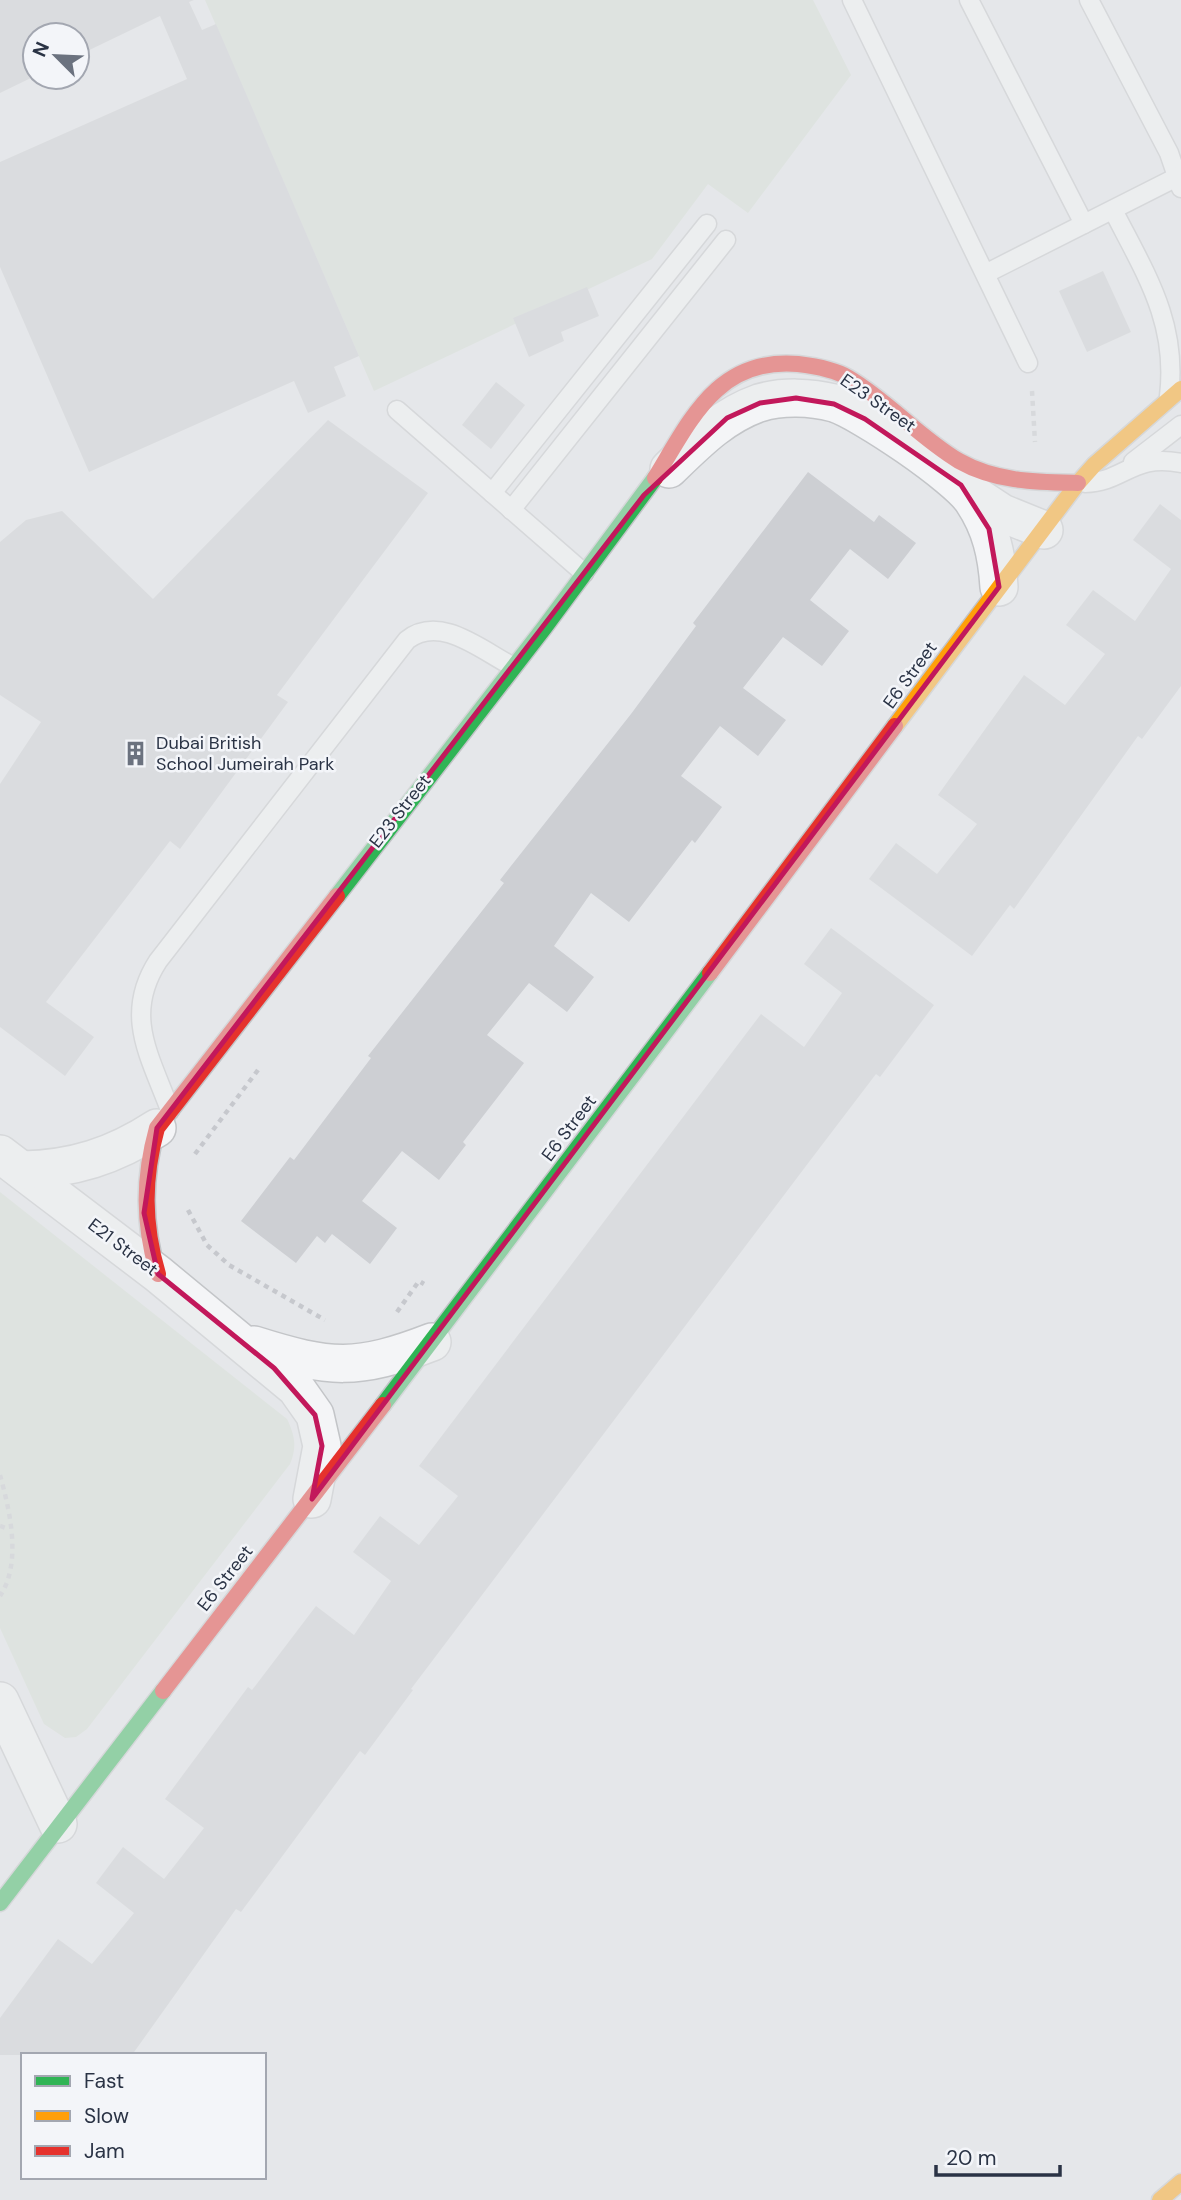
<svg xmlns="http://www.w3.org/2000/svg" width="1181" height="2200" font-family="'DM Sans',sans-serif">
<style>
.green{fill:#d5ded5}
.building{fill:#cdcfd3}
.lines{fill:none;stroke-linecap:round;stroke-linejoin:round}
.lane-casing{stroke:#c3c5c8;stroke-width:21}
.street-casing{stroke:#c3c5c8;stroke-width:40}
.fast-casing{stroke:#c3c5c8;stroke-width:19}
.slow-casing{stroke:#c3c5c8;stroke-width:19}
.jam-casing{stroke:#c3c5c8;stroke-width:19}
.path{stroke:#c6c8cd;stroke-width:4.5;stroke-dasharray:5 5;stroke-linecap:butt}
.lane{stroke:#f4f5f7;stroke-width:18}
.street{stroke:#f4f5f7;stroke-width:37}
.fast{stroke:#30b455;stroke-width:16}
.slow{stroke:#ff9f0a;stroke-width:16}
.jam{stroke:#e5322d;stroke-width:16}
.marked{fill:none;stroke:#c2185b;stroke-width:5;stroke-linejoin:round}
.labels{text-anchor:middle;stroke-width:5;stroke-linejoin:round;paint-order:stroke}
.street-label{font-size:18px;fill:#2a3345;stroke:#f3f5f9}
.poi-label{font-size:18px;fill:#2a3345;stroke:#f3f5f9;text-anchor:start}
</style>
<rect width="100%" height="100%" fill="#e5e7ea"/>
<g class="green">
<path d="M 205,0 L 813,0 L 851,75 L 748,213 L 708,184 L 652,259 L 374,391 Z"/>
<path d="M 0,1192 L 287,1419 C 295,1436 297,1447 290,1464 L 87,1729 L 76,1737 L 65,1738 L 44,1724 L 0,1628 Z"/>
</g>
<g class="building">
<path d="M 0,0 L 194,0 L 189,2 L 202,30 L 216,24 L 359,356 L 334,367 L 346,396 L 308,413 L 294,381 L 89,472 L 0,267 L 0,162 L 187,79 L 160,16 L 77,56 L 77,35 L 35,35 L 35,76 L 0,93 Z"/>
<path d="M 1103,271 L 1131,332 L 1087,352 L 1059,291 Z"/>
<path d="M 587,287 L 599,316 L 561,332 L 564,341 L 529,357 L 513,318 Z"/>
<path d="M 496,382 L 525,405 L 491,449 L 462,425 Z"/>
<path d="M 328,420 L 428,493 L 277,695 L 288,702 L 180,849 L 170,841 L 46,1002 L 94,1037 L 65,1076 L 0,1027 L 0,784 L 41,722 L 0,695 L 0,542 L 26,520 L 62,511 L 153,599 Z"/>
<path d="M 808,472 L 874,522 L 879,515 L 916,543 L 888,579 L 850,549 L 810,600 L 849,631 L 822,666 L 783,637 L 743,688 L 786,720 L 758,756 L 720,726 L 681,776 L 722,807 L 695,843 L 692,840 L 629,922 L 591,893 L 554,946 L 594,977 L 567,1012 L 529,983 L 487,1035 L 524,1063 L 463,1142 L 466,1145 L 439,1180 L 402,1151 L 362,1201 L 397,1228 L 370,1264 L 332,1234 L 325,1243 L 317,1236 L 296,1263 L 241,1221 L 290,1157 L 294,1160 L 371,1058 L 368,1056 L 504,883 L 500,880 L 631,714 L 696,626 L 693,623 Z"/>
<path d="M 1160,504 L 1181,520 L 1181,686 L 1142,739 L 1138,736 L 1014,909 L 1010,905 L 972,956 L 869,879 L 896,843 L 937,874 L 977,824 L 938,795 L 1024,675 L 1065,705 L 1105,654 L 1066,625 L 1093,590 L 1135,621 L 1171,569 L 1133,540 Z"/>
<path d="M 831,928 L 934,1005 L 880,1077 L 876,1074 L 809,1162 L 411,1689 L 413,1690 L 365,1755 L 360,1751 L 241,1912 L 236,1909 L 132,2055 L 0,2055 L 0,2018 L 58,1939 L 92,1964 L 134,1913 L 96,1883 L 123,1847 L 164,1879 L 204,1828 L 165,1799 L 248,1687 L 252,1690 L 316,1606 L 354,1635 L 391,1581 L 353,1552 L 380,1516 L 419,1545 L 458,1496 L 419,1466 L 761,1014 L 804,1047 L 842,993 L 804,964 Z"/>
</g>
<g class="lines">
<defs>
<g id="lane">
<path d="M 852,0 L 1028,363"/>
<path d="M 969,0 L 1084,224"/>
<path d="M 1089,0 L 1169,153 L 1181,188"/>
<path d="M 1113,210 C 1145,273 1178,322 1169,396"/>
<path d="M 987,273 L 1181,175"/>
<path d="M 397,410 L 584,573"/>
<path d="M 1133,462 L 1181,425"/>
<path d="M 1085,483 C 1124,482 1133,453 1181,463"/>
<path d="M 492,493 L 707,224"/>
<path d="M 511,510 L 726,240"/>
<path d="M 170,1110 C 150,1056 123,1015 158,961 L 407,640 C 440,614 481,650 512,666"/>
</g>
<g id="street">
<path d="M 669,469 C 697,442 722,416 759,403 C 782,396 811,397 834,403 C 862,412 958,477 973,501 C 991,528 997,555 999,587"/>
<path d="M 970,492 L 1002,513 L 1044,530"/>
<path d="M 0,1154 L 158,1274 L 296,1388 L 315,1415 L 322,1446 L 312,1499"/>
<path d="M 22,1170 C 73,1169 114,1156 157,1128"/>
<path d="M 254,1345 C 330,1369 357,1371 432,1342"/>
<path d="M 0,1701 L 58,1824"/>
</g>
<g id="fast">
<path d="M 337,896 L 544,628 L 655,478"/>
<path d="M 383,1405 L 710,973"/>
<path d="M 0,1903 L 163,1691"/>
</g>
<g id="slow">
<path d="M 895,726 L 1078,483 L 1094,465 L 1181,389"/>
<path d="M 1160,2200 L 1181,2182"/>
</g>
<g id="jam">
<path d="M 655,478 C 691,419 718,357 798,364 C 815,366 834,369 849,378 C 888,401 920,438 959,461 C 996,482 1037,482 1078,483"/>
<path d="M 710,973 L 895,726"/>
<path d="M 158,1274 C 143,1224 143,1178 157,1128 L 337,896"/>
<path d="M 163,1691 L 383,1405"/>
</g>
</defs>
<use href="#lane" class="lane-casing"/>
<use href="#street" class="street-casing"/>
<use href="#fast" class="fast-casing"/>
<use href="#slow" class="slow-casing"/>
<use href="#jam" class="jam-casing"/>
<g class="path">
<path d="M 1032,391 L 1035,442"/>
<path d="M 195,1154 L 261,1066"/>
<path d="M 188,1210 L 207,1245 L 229,1265 L 325,1320"/>
<path d="M 397,1312 L 419,1281 L 424,1284"/>
<path d="M 0,1475 C 10,1511 22,1563 0,1596"/>
<path d="M 0,1526 L 9,1529"/>
</g>
<use href="#lane" class="lane"/>
<use href="#street" class="street"/>
<use href="#fast" class="fast"/>
<use href="#slow" class="slow"/>
<use href="#jam" class="jam"/>
</g>
<path d="M0 0H1181V2200H0ZM 796,398 L 834,404 L 865,419 L 961,485 L 989,529 L 999,587 L 312,1499 L 322,1446 L 315,1415 L 274,1368 L 158,1274 L 144,1213 L 157,1128 L 644,495 L 727,418 L 760,403 Z" fill="#e5e7ea" fill-opacity=".55" fill-rule="evenodd"/>
<path class="marked" d="M 796,398 L 834,404 L 865,419 L 961,485 L 989,529 L 999,587 L 312,1499 L 322,1446 L 315,1415 L 274,1368 L 158,1274 L 144,1213 L 157,1128 L 644,495 L 727,418 L 760,403 Z"/>
<defs>
<symbol id="building-bare" viewBox="-9 -9 18 18"><path d="M-4-6H4V6H1V3H-1V6H-4ZM-2.5-4.3h1.7v1.8h-1.7ZM.8-4.3h1.7v1.8H.8ZM-2.5-1h1.7V.8h-1.7ZM.8-1h1.7V.8H.8Z" fill="#6b727f" stroke="#f3f5f9" stroke-width="2.5" paint-order="stroke"/></symbol>
</defs>
<g fill-rule="evenodd">
<use href="#building-bare" x="118" y="736" width="35" height="35"/>
</g>
<g class="labels">
<g class="street-label">
<text transform="translate(878 403) rotate(35)" y="6">E23 Street</text>
<text transform="translate(910 675) rotate(-54)" y="6">E6 Street</text>
<text transform="translate(400 811) rotate(-52)" y="6">E23 Street</text>
<text transform="translate(569 1128) rotate(-53)" y="6">E6 Street</text>
<text transform="translate(123 1247) rotate(37)" y="6">E21 Street</text>
<text transform="translate(225 1578) rotate(-52)" y="6">E6 Street</text>
</g>
<g class="poi-label">
<text x="156" y="749">Dubai British<tspan x="156" dy="21">School Jumeirah Park</tspan></text>
</g>
</g>
<rect x="21" y="2053" width="245" height="126" fill="#f3f5f9" stroke="#a3a7b1" stroke-width="2"/>
<rect x="35" y="2076" width="35" height="10" fill="#30b455" stroke="#a3a7b1" stroke-width="2"/>
<text x="84" y="2088" font-size="21" fill="#2a3345">Fast</text>
<rect x="35" y="2111" width="35" height="10" fill="#ff9f0a" stroke="#a3a7b1" stroke-width="2"/>
<text x="84" y="2123" font-size="21" fill="#2a3345">Slow</text>
<rect x="35" y="2146" width="35" height="10" fill="#e5322d" stroke="#a3a7b1" stroke-width="2"/>
<text x="84" y="2158" font-size="21" fill="#2a3345">Jam</text>
<g transform="translate(56 56) rotate(294)"><circle r="33" fill="#f3f5f9" stroke="#a3a7b1" stroke-width="2"/>
<path d="M0-5L12 26L0 18L-12 26Z" fill="#6b727f"/>
<text y="-10" font-size="19" font-weight="bold" text-anchor="middle" fill="#2a3345">N</text>
</g>
<path d="M936 2165v10h124v-10" fill="none" stroke="#2a3345" stroke-width="3.5"/>
<text x="946" y="2165" font-size="21" fill="#2a3345" stroke="#f3f5f9" stroke-width="5" paint-order="stroke">20 m</text>
</svg>
